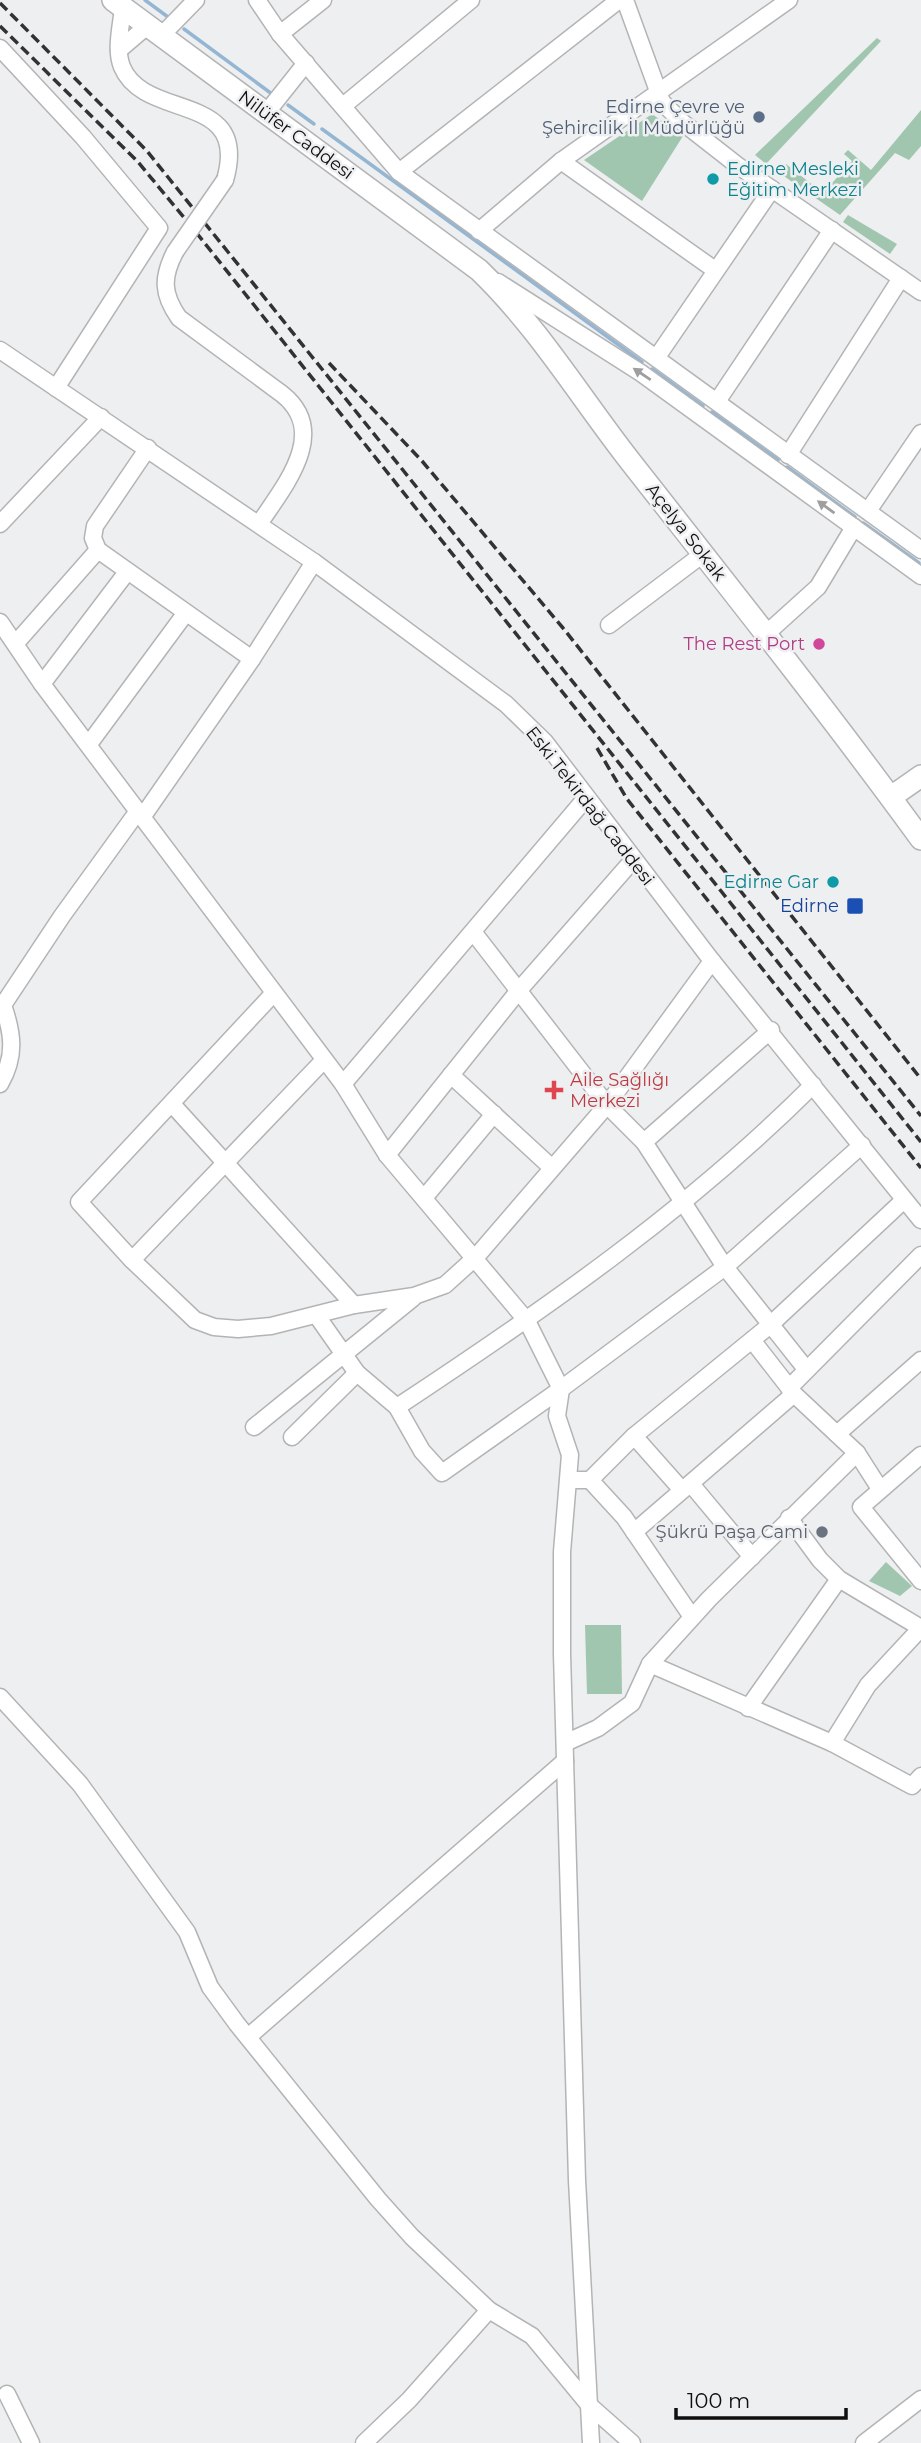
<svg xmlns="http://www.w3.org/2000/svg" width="921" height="2443" font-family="Montserrat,sans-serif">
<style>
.green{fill:#a1c6b0}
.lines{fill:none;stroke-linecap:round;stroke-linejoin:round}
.stream{stroke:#94b6d3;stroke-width:3.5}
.minor-casing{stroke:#b3b4b5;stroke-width:19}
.major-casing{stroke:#b3b4b5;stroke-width:24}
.minor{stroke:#fff;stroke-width:16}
.major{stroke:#fff;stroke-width:21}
.rail{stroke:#323232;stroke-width:3.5;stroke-dasharray:10 5;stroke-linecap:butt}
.minor-bridge-casing{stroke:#b3b4b5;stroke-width:19;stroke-linecap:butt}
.minor-bridge{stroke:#fff;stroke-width:16}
.oneway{fill:#9f9f9f}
.service-dot{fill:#5c6f8a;stroke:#eeeff1;stroke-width:2.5}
.culture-dot{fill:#0f9aa8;stroke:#eeeff1;stroke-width:2.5}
.hotel-dot{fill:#d1479c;stroke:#eeeff1;stroke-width:2.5}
.transit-dot{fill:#1a4fb4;stroke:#eeeff1;stroke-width:2.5}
.health-dot{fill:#e0444e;stroke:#eeeff1;stroke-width:2.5}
.worship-dot{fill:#6b7280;stroke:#eeeff1;stroke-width:2.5}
.labels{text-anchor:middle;stroke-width:5;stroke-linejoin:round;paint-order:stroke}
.service-label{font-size:18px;fill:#4e5e75;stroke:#eeeff1;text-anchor:end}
.street-label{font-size:18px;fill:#0f0f0f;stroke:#eeeff1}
.culture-label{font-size:18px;fill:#0d838f;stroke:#eeeff1;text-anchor:start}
.hotel-label{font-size:18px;fill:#b23c85;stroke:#eeeff1;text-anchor:end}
.transit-label{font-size:18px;fill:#164399;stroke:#eeeff1;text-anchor:end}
.health-label{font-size:18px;fill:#be3a42;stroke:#eeeff1;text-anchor:start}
.worship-label{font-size:18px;fill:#5b616d;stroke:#eeeff1;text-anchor:end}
</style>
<rect width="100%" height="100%" fill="#eeeff1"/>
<g class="green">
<path d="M 877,38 L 881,41 L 766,164 L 755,155 Z"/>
<path d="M 921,110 L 921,146 L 909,160 L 895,153 L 840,215 L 778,172 L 786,164 L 823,193 L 852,161 L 844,154 L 848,150 L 871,170 Z"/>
<path d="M 652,114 L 683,136 L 642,201 L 584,160 Z"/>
<path d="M 848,215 L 897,244 L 890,254 L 843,222 Z"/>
<path d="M 886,1562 L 912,1586 L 900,1596 L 869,1581 Z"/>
<path d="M 585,1625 L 621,1625 L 622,1694 L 587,1694 Z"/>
</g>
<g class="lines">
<g class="stream">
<path d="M 145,0 L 168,17"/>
<path d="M 184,29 L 272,94"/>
<path d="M 288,105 L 314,124"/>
<path d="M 322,129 L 642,362"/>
<path d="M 652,369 L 703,406"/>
<path d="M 712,412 L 778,460"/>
<path d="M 787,467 L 855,517"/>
<path d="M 863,523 L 919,563"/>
</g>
<defs>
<g id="minor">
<path d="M 257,0 L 280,34 L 399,172 L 921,550"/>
<path d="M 625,0 L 662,102 L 682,122 L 737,165 L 921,292"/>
<path d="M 123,8 C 121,27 115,50 122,67 C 145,122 251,90 225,180"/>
<path d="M 280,34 L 323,0"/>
<path d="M 160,37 L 196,0"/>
<path d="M 0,48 L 83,137 L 159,228 L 56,388"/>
<path d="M 119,50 L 146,27"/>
<path d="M 343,106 L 471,0"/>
<path d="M 267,112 L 306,63"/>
<path d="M 561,161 L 715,270"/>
<path d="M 399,172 L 619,0"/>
<path d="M 479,231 L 561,161 L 789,0"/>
<path d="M 175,252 C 162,277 162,294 179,318 L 282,394 C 330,432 285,485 259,524"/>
<path d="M 498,282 L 641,373 L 921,576"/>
<path d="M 0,350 L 314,562 L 506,704 L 545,742 L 712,961 L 921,1220"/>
<path d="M 657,357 L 772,189"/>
<path d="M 718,400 L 832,230"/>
<path d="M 148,448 L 95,526 L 93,538 L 98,550 L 252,659"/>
<path d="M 788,455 L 901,278"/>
<path d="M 868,511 L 921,433"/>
<path d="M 0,524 L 101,417"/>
<path d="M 0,622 L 42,684 L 343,1084 L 387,1155 L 527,1321 L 561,1389 L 557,1416 L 570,1455 L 562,1552 L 562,1654 L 577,2180 L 591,2443"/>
<path d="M 609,625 L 703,554"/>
<path d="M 766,634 L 818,587 L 854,527"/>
<path d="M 16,643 L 98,550"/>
<path d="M 42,684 L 127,572"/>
<path d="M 89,744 L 185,614"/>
<path d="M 143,816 L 252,659 L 314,562"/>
<path d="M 474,933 L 607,1105 L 644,1142 L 725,1267 L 806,1369"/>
<path d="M 273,994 L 79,1202 L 132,1260 L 195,1320 L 214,1327 L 238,1329 L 271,1326 L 354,1305 L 414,1296 L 445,1285 L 476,1257 L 607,1105 L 712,961"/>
<path d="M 451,1075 L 551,1167"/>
<path d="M 0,1084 C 16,1056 13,1034 3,1005 L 62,916 L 138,811"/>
<path d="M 343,1084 L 586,798"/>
<path d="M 172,1104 L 354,1305"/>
<path d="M 644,1142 L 771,1030"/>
<path d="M 387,1155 L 520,989 L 633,860"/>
<path d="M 424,1198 L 494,1114"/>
<path d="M 132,1260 L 324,1060"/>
<path d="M 317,1316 L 357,1373 L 397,1407 L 422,1451 L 442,1473 L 561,1389 L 725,1267 L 862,1145"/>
<path d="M 752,1340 L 794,1394 L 857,1453 L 880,1489"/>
<path d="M 789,1388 L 921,1255"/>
<path d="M 397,1407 C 544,1310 688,1210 813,1085"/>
<path d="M 254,1427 L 413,1298"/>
<path d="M 837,1434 L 921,1360"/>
<path d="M 634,1436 L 681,1489"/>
<path d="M 292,1437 L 357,1373"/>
<path d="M 921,1455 L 861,1507 L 921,1581"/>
<path d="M 569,1480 L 590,1480 L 634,1436 L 769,1326 L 904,1200"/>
<path d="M 590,1480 L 624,1517 L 692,1617"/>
<path d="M 691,1484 L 752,1557"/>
<path d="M 789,1518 L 820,1560 L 839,1579 L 921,1628"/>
<path d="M 634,1532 L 794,1394"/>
<path d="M 650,1664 L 832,1743 L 912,1786 L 921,1776"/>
<path d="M 0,1697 L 80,1784 L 187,1932 L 210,1987 L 237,2024 L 378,2199 L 412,2237 L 489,2310 L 532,2336 L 589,2405 L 632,2443"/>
<path d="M 748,1708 L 839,1579"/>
<path d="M 565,1743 L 598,1728 L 632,1703 L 650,1664 L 709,1599 L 857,1453"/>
<path d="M 832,1743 L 868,1685 L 921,1628"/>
<path d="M 248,2037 L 565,1761"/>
<path d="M 7,2394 L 31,2443"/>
<path d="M 364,2443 L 409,2400 L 489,2310"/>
<path d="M 864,2443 L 921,2399"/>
</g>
<g id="major">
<path d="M 113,0 L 479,270 C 538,327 580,397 630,461 C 728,586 827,710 921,839"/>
<path d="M 891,797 L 921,776"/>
</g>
</defs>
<use href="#minor" class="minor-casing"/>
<use href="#major" class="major-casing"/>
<use href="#minor" class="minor"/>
<use href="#major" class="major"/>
<g class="rail">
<path d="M 0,3 L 147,151 L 921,1116"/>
<path d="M 0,26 L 138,162 L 191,226 L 921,1142"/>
<path d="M 329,363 L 422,461 L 563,628 L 921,1079"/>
<path d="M 597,748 L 627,799 L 921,1168"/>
</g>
<defs>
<path id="minor-bridge" d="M 175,252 L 225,180"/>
</defs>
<use href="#minor-bridge" class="minor-bridge-casing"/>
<use href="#minor-bridge" class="minor-bridge"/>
</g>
<defs><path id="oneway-solid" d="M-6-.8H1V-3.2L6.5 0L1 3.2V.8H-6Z" transform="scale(1.75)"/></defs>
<g class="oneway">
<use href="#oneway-solid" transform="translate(642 374) rotate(-146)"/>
<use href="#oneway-solid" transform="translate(826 507) rotate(-144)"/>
</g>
<circle class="service-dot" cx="759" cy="117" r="7"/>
<g class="culture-dot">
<circle cx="713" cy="179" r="7"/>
<circle cx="833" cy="882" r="7"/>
</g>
<circle class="hotel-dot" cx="819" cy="644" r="7"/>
<rect class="transit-dot" x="846" y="897" width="18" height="18" rx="3.5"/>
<path class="health-dot" d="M550.5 1079.5h7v7h7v7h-7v7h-7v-7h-7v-7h7z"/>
<circle class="worship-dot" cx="822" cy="1532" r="7"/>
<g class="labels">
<g class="service-label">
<text x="745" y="113">Edirne Çevre ve<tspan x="745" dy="21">Şehircilik İl Müdürlüğü</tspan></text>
</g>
<g class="street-label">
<text transform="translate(296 135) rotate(36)" y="6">Nilüfer Caddesi</text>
<text transform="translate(686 532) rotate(52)" y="6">Açelya Sokak</text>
<text transform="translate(590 806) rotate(52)" y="6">Eski Tekirdağ Caddesi</text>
</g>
<g class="culture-label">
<text x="727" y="175">Edirne Mesleki<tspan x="727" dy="21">Eğitim Merkezi</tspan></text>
<text x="819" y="888" text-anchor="end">Edirne Gar</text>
</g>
<g class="hotel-label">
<text x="805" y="650">The Rest Port</text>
</g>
<g class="transit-label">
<text x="839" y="912">Edirne</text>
</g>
<g class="health-label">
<text x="570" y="1086">Aile Sağlığı<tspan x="570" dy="21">Merkezi</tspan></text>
</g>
<g class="worship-label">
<text x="808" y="1538">Şükrü Paşa Cami</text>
</g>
</g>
<path d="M676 2408v10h170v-10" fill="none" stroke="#0f0f0f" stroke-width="3.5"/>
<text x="687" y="2408" font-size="21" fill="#0f0f0f" stroke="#eeeff1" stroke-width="5" paint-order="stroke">100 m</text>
</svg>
